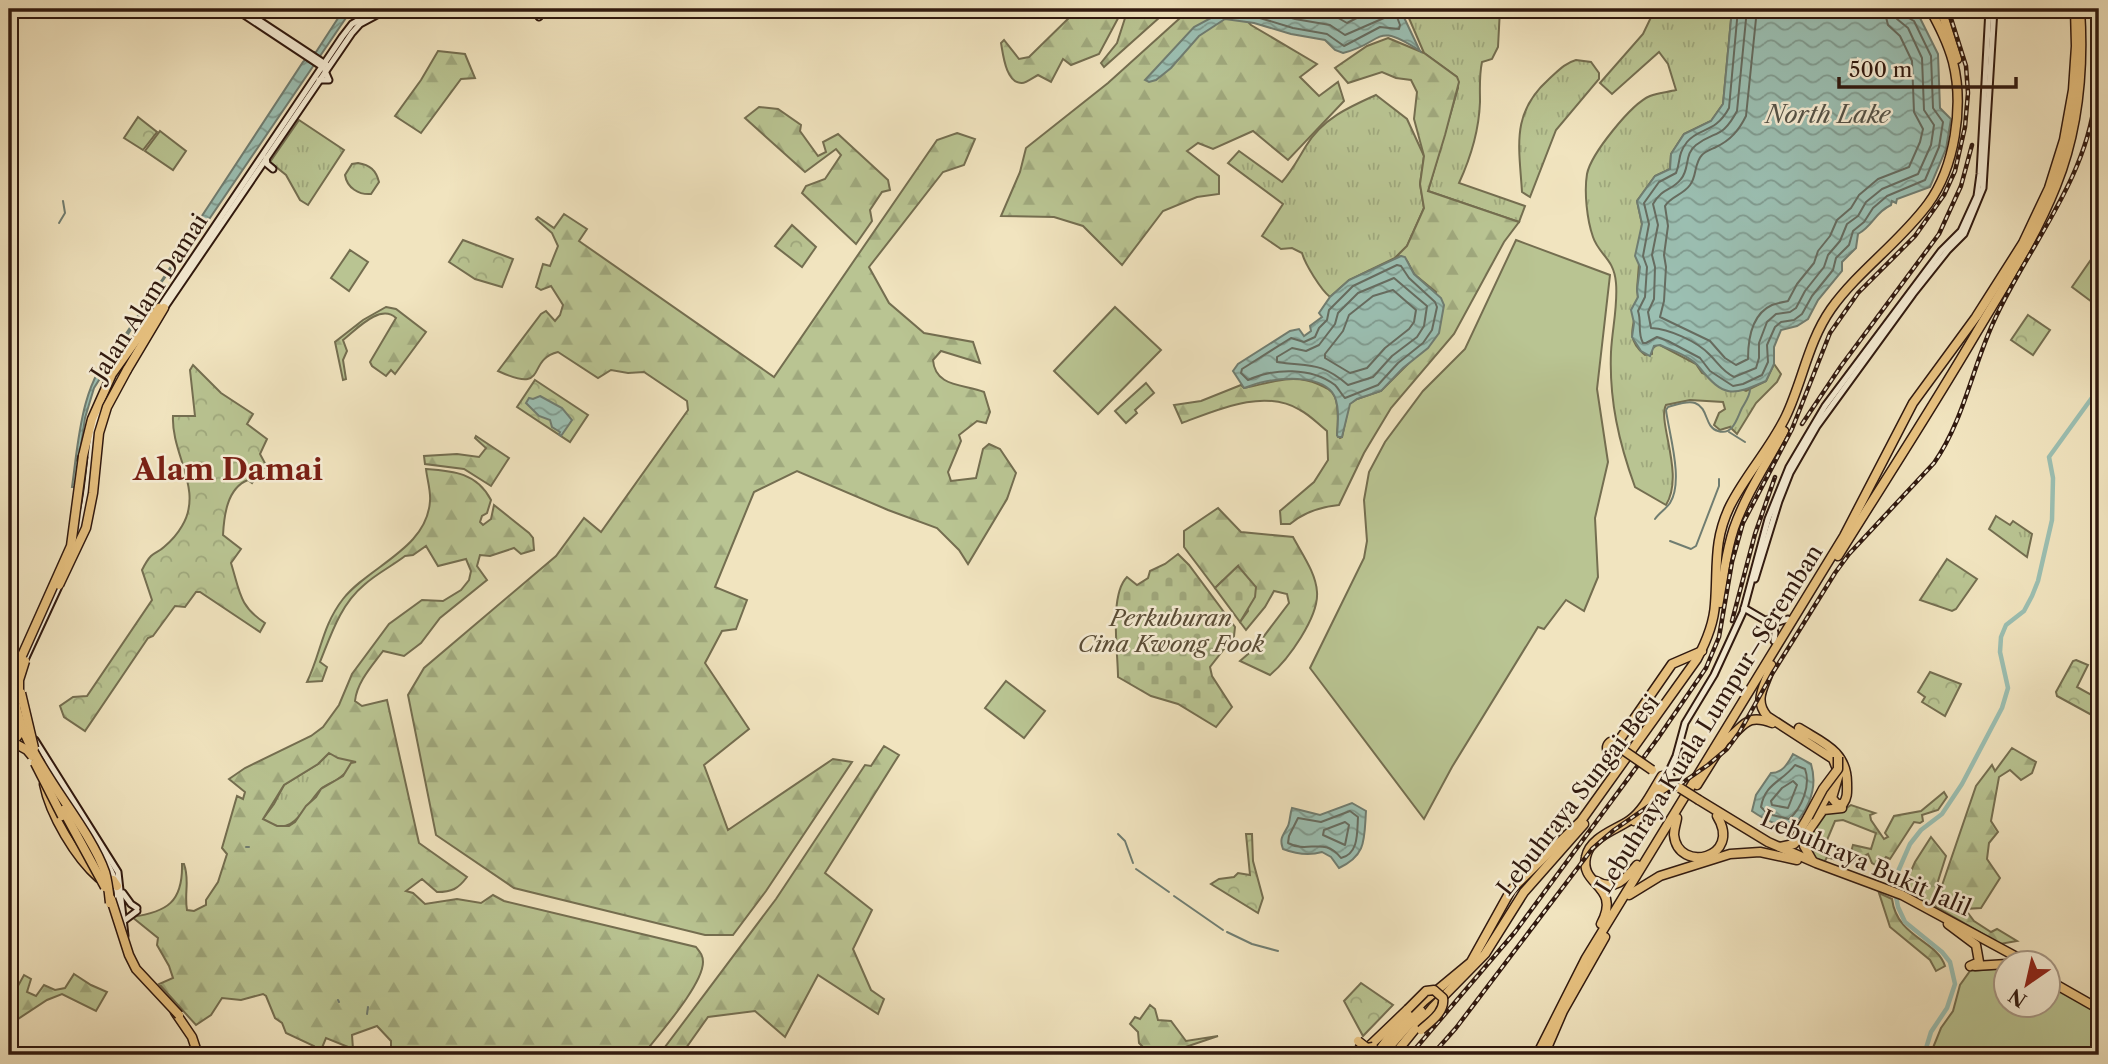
<svg xmlns="http://www.w3.org/2000/svg" width="2108" height="1064" font-family="'Libre Caslon Text',serif">
<style>
.grass{fill:url(#grass-tufts);stroke:#746e50;stroke-width:2}
.forest{fill:url(#forest-firs);stroke:#746e50;stroke-width:2;fill-rule:evenodd}
.cemetery{fill:url(#cemetery-stones);stroke:#746e50;stroke-width:2}
.park{fill:url(#park-crowns);stroke:#746e50;stroke-width:2}
.garden{fill:#b9c492;stroke:#746e50;stroke-width:2}
.water{fill:url(#water-waves);stroke:#707d71;stroke-width:2}
.lines{fill:none;stroke-linecap:round;stroke-linejoin:round}
.shore{stroke:#666c60;stroke-width:2}
.stream{stroke:#707d71;stroke-width:2}
.river{stroke:#9bbfb2;stroke-width:4.5}
.secondary-casing{stroke:#30190f;stroke-width:9}
.highway-casing{stroke:#30190f;stroke-width:11}
.secondary{stroke:#f6edd5;stroke-width:5}
.highway{stroke:#e8c280;stroke-width:8}
.rail-casing{stroke:#30190f;stroke-width:4.5}
.rail{stroke:#f6edd5;stroke-width:2;stroke-dasharray:5;stroke-linecap:butt}
.highway-bridge-casing{stroke:#30190f;stroke-width:11;stroke-linecap:butt}
.highway-bridge{stroke:#e8c280;stroke-width:8}
.labels{text-anchor:middle;stroke-width:5;stroke-linejoin:round;paint-order:stroke}
.street-label{font-size:23px;fill:#30190f;stroke:#f6edd5}
.park-label{font-size:23px;font-style:italic;fill:#594c36;stroke:#f6edd5}
.water-label{font-size:24px;font-style:italic;fill:#555348;stroke:#f6edd5}
.district-label{font-size:30px;font-weight:bold;fill:#7a1f14;stroke:#f6edd5}
</style>
<defs>
<pattern id="grass-tufts" width="24" height="20" patternUnits="userSpaceOnUse" patternTransform="scale(1.75)"><rect width="24" height="20" fill="#b9c492"/><path d="M3 7l-1-3M5 7V3M7 7l1-3M15 17l-1-3M17 17v-4M19 17l1-3" fill="none" stroke="#9fa87d"/></pattern>
<pattern id="forest-firs" width="22" height="20" patternUnits="userSpaceOnUse" patternTransform="scale(1.75)"><rect width="22" height="20" fill="#b9c492"/><path d="M5 1l3.5 6h-7zM16 11l3.5 6h-7z" fill="#9fa87d"/></pattern>
<pattern id="cemetery-stones" width="16" height="16" patternUnits="userSpaceOnUse" patternTransform="scale(1.75)"><rect width="16" height="16" fill="#b9c492"/><path d="M2 7V4a2 2 0 0 1 4 0v3zM10 15v-3a2 2 0 0 1 4 0v3z" fill="#9fa87d"/></pattern>
<pattern id="park-crowns" width="20" height="18" patternUnits="userSpaceOnUse" patternTransform="scale(1.75)"><rect width="20" height="18" fill="#b9c492"/><path d="M2 6a3 3 0 1 1 6 0M12 15a3 3 0 1 1 6 0" fill="none" stroke="#9fa87d"/></pattern>
<pattern id="water-waves" width="16" height="10" patternUnits="userSpaceOnUse" patternTransform="scale(1.75)"><rect width="16" height="10" fill="#9bbfb2"/><path d="M0 5q4-4 8 0t8 0" fill="none" stroke="#7f9a8f"/></pattern>
</defs>
<rect width="100%" height="100%" fill="#f1e4bf"/>
<filter id="stains"><feTurbulence type="fractalNoise" baseFrequency=".00286" numOctaves="4"/><feColorMatrix values="0 0 0 0 .2 0 0 0 0 .09 0 0 0 0 .02 0 0 0 .5 -.17"/></filter>
<radialGradient id="worn" r=".72"><stop offset=".6" stop-color="#630" stop-opacity="0"/><stop offset="1" stop-color="#630" stop-opacity=".3"/></radialGradient>
<g class="grass">
<path d="M 1405,9 L 1500,9 L 1498,47 L 1492,59 L 1482,62 C 1479,76 1480,88 1480,102 C 1479,130 1471,157 1459,183 L 1525,206 L 1519,222 L 1428,191 L 1458,88 L 1457,77 L 1424,53 Z"/>
<path d="M 1655,9 L 1732,9 L 1723,104 L 1711,121 L 1684,134 L 1671,154 L 1670,169 L 1655,176 L 1637,201 L 1642,224 L 1637,290 C 1643,316 1618,334 1645,355 L 1652,354 L 1652,349 L 1658,344 L 1696,364 L 1702,373 L 1746,391 L 1766,381 L 1774,364 L 1781,374 L 1777,382 L 1756,403 L 1737,434 L 1730,427 L 1720,430 L 1714,425 L 1719,413 L 1725,409 L 1723,402 L 1690,400 L 1666,405 C 1657,422 1685,474 1666,505 L 1635,487 C 1619,443 1609,400 1611,352 C 1612,330 1618,306 1616,283 C 1614,258 1599,255 1593,237 C 1587,220 1584,192 1587,174 C 1591,154 1631,104 1650,96 C 1658,93 1668,92 1676,90 L 1668,64 L 1659,52 L 1612,94 L 1600,83 L 1643,34 Z"/>
<path d="M 1576,60 L 1591,62 L 1599,73 L 1599,79 L 1556,130 L 1530,197 L 1522,192 C 1519,145 1511,113 1549,79 C 1558,71 1565,63 1576,60 Z"/>
<path d="M 1376,95 L 1407,119 L 1424,156 L 1420,184 L 1424,208 L 1407,246 L 1395,258 L 1349,280 L 1330,297 C 1321,290 1305,264 1302,253 L 1292,248 L 1281,249 L 1262,236 L 1283,204 L 1228,163 L 1239,151 L 1282,182 C 1292,171 1298,159 1306,146 C 1322,119 1349,107 1376,95 Z"/>
<path d="M 299,120 L 344,150 L 308,205 L 300,200 L 286,175 L 270,162 Z"/>
<path d="M 1996,516 L 2010,525 L 2013,521 L 2032,534 L 2027,557 L 1989,529 Z"/>
<path d="M 330,752 C 338,757 350,758 356,762 C 350,769 343,776 335,781 C 331,783 324,786 321,789 C 304,806 293,842 263,819 L 274,804 L 284,785 L 318,764 Z"/>
</g>
<g class="forest">
<path d="M 1078,9 L 1123,9 L 1099,54 L 1071,65 L 1063,59 L 1051,82 L 1038,75 C 1034,77 1026,83 1022,83 C 1006,84 1003,54 1001,43 L 1004,40 L 1019,59 L 1029,57 Z"/>
<path d="M 1134,9 L 1169,9 L 1104,67 L 1101,63 L 1117,43 L 1126,15 Z"/>
<path d="M 1190,9 L 1236,9 L 1251,25 L 1317,64 L 1300,77 L 1319,96 L 1338,82 L 1344,101 L 1288,160 L 1253,131 L 1213,149 L 1198,143 L 1187,151 L 1219,176 L 1219,194 L 1197,197 L 1163,211 L 1122,265 L 1083,226 L 1054,217 L 1001,216 L 1020,172 L 1026,148 L 1108,83 Z"/>
<path d="M 1388,38 L 1424,53 L 1457,77 L 1459,82 L 1445,135 L 1428,191 L 1519,222 L 1504,242 L 1454,334 L 1391,408 L 1364,453 L 1339,505 C 1320,507 1304,512 1290,524 L 1281,524 L 1280,511 L 1314,482 L 1328,460 L 1327,431 C 1318,424 1310,415 1300,410 C 1264,388 1217,410 1182,423 L 1174,405 L 1201,401 L 1241,385 L 1244,388 C 1270,383 1292,373 1318,384 C 1325,387 1332,390 1335,397 C 1339,408 1338,424 1337,435 L 1340,438 L 1342,437 L 1349,404 L 1357,399 L 1381,391 L 1412,360 L 1436,292 L 1414,274 L 1407,261 L 1401,256 L 1395,258 L 1407,246 L 1424,208 L 1420,184 L 1424,156 L 1414,119 L 1417,92 L 1411,80 L 1396,78 L 1382,72 L 1348,83 L 1335,68 L 1367,46 Z"/>
<path d="M 438,51 L 465,54 L 475,78 L 461,79 L 421,133 L 395,116 L 421,80 Z"/>
<path d="M 759,107 L 778,109 L 801,125 L 800,131 L 818,156 L 826,152 L 823,142 L 838,134 L 888,180 L 890,190 L 882,192 L 870,210 L 872,221 L 856,244 L 802,193 L 806,186 L 825,179 L 841,155 L 836,149 L 805,172 L 745,118 Z"/>
<path d="M 957,133 L 975,139 L 964,165 L 943,172 L 869,267 L 889,303 L 924,333 L 973,342 L 980,363 L 941,351 L 933,360 C 935,387 963,384 984,392 L 990,412 L 986,423 L 977,421 L 959,435 L 961,441 L 948,472 L 951,481 L 976,478 L 983,449 L 989,444 L 1000,449 L 1016,473 L 1007,499 L 968,564 L 959,550 L 937,528 L 888,510 L 797,471 L 754,492 L 715,587 L 747,600 L 736,629 L 722,631 L 705,663 L 749,729 L 704,765 L 728,830 L 833,759 L 852,762 L 766,891 L 733,935 L 705,935 L 514,888 L 436,835 L 408,695 L 424,668 L 556,556 L 584,518 L 601,532 L 688,410 L 687,401 L 644,372 L 628,373 L 611,370 L 598,378 L 558,352 C 525,360 550,395 498,371 L 541,314 L 546,311 L 555,321 L 560,315 L 563,305 L 551,286 L 541,290 L 536,287 L 543,264 L 550,266 L 558,246 L 552,233 L 536,219 L 538,217 L 554,228 L 564,214 L 587,229 L 579,241 L 774,377 L 937,140 Z"/>
<path d="M 386,307 L 396,309 L 426,332 L 395,374 L 391,370 L 386,376 L 372,366 L 370,362 L 396,318 C 380,303 356,330 343,340 L 347,351 L 343,360 L 346,379 L 343,380 L 335,342 L 363,320 Z"/>
<path d="M 476,436 L 509,458 L 491,486 L 464,469 L 425,464 L 424,456 L 457,454 L 479,457 L 486,448 L 475,438 Z"/>
<path d="M 426,469 C 454,471 477,473 491,500 L 487,513 L 482,516 L 480,522 L 483,525 L 491,519 L 494,505 L 529,533 L 533,538 L 534,550 L 521,554 L 514,548 L 490,556 L 480,555 L 477,566 L 487,580 L 440,618 L 421,643 L 404,656 L 383,651 C 372,666 357,682 355,701 L 362,706 L 387,700 L 419,843 L 467,877 C 458,889 452,892 437,892 L 422,879 L 406,891 L 413,893 L 425,904 L 457,899 L 481,903 L 493,895 L 504,901 L 696,947 C 700,952 703,955 703,962 C 703,985 658,1035 643,1055 L 391,1055 L 391,1041 L 377,1026 L 352,1035 L 353,1049 L 326,1038 L 319,1055 L 313,1055 L 314,1046 L 286,1033 L 282,1023 L 275,1018 L 266,996 L 263,994 L 241,1000 L 222,998 L 211,1015 L 196,1025 L 159,984 L 173,978 L 169,966 L 157,945 L 158,938 L 132,917 C 167,912 183,902 182,864 L 184,864 C 190,880 184,893 187,910 L 194,911 L 206,905 L 206,900 L 218,882 L 227,854 L 222,848 L 237,796 L 243,799 L 245,792 L 229,779 L 245,768 L 311,736 L 323,727 L 339,705 L 352,674 L 389,624 L 422,600 L 443,601 L 461,590 L 469,580 L 471,571 L 466,559 L 438,566 L 426,546 L 413,555 L 405,556 C 392,566 376,574 364,585 C 340,605 331,635 320,662 L 327,667 L 322,681 L 307,682 C 321,653 322,626 343,599 C 369,566 427,549 430,501 C 431,491 427,479 426,469 ZM 329,753 L 338,758 L 356,762 L 351,763 L 343,776 L 321,789 L 316,797 L 306,806 L 295,822 L 289,826 L 277,826 L 263,819 L 284,785 L 318,764 Z"/>
<path d="M 1218,508 L 1241,532 L 1293,537 C 1302,554 1316,573 1317,592 C 1319,617 1288,660 1270,675 L 1240,661 L 1255,648 L 1289,603 L 1287,594 L 1274,591 L 1265,607 L 1246,630 L 1240,622 L 1248,611 L 1238,566 L 1215,588 L 1184,547 L 1184,531 Z"/>
<path d="M 884,746 L 899,755 L 825,873 L 872,910 L 853,949 L 871,990 L 884,999 L 878,1014 L 818,975 L 785,1037 L 755,1011 L 708,1017 L 681,1055 L 659,1055 L 776,899 L 865,765 L 871,766 Z"/>
<path d="M 2012,748 L 2036,762 L 2032,773 L 2021,780 L 2010,770 L 1999,777 L 1991,821 L 1998,832 L 1989,843 L 1987,859 L 2000,878 L 1981,908 L 1965,909 L 1974,921 L 1991,932 L 1997,929 L 2017,941 L 2000,944 L 1935,906 L 1976,786 L 1992,765 L 1995,771 Z"/>
<path d="M 1944,792 L 1947,797 L 1938,810 L 1922,815 L 1923,821 L 1920,823 L 1914,822 L 1890,859 L 1886,857 L 1879,867 L 1872,863 L 1868,854 L 1847,866 L 1853,845 L 1871,849 L 1876,833 L 1843,820 L 1835,821 L 1822,852 L 1836,860 L 1827,857 L 1825,861 C 1790,861 1814,825 1823,812 L 1845,809 L 1851,805 L 1875,813 L 1870,815 L 1871,820 L 1884,839 L 1888,837 L 1885,833 L 1894,816 L 1921,811 Z"/>
<path d="M 1931,837 L 1946,856 L 1932,900 L 1925,903 L 1902,891 L 1915,862 Z"/>
<path d="M 1879,893 L 1892,899 C 1897,938 1937,940 1945,966 L 1936,971 L 1930,960 L 1890,927 Z"/>
<path d="M 74,974 L 91,985 L 107,992 L 96,1011 L 62,994 L 47,1000 L 18,1019 L 9,1013 L 9,1002 L 24,975 L 31,979 L 27,992 L 36,996 L 44,985 L 55,990 L 65,988 Z"/>
<path d="M 1150,1005 L 1155,1009 L 1158,1020 L 1171,1021 L 1186,1041 L 1218,1036 L 1162,1055 L 1151,1055 L 1139,1043 L 1138,1032 L 1130,1024 L 1135,1017 L 1140,1019 Z"/>
</g>
<g class="cemetery">
<path d="M 1178,554 L 1189,565 L 1235,627 L 1234,636 L 1210,667 L 1212,676 L 1232,707 L 1216,727 L 1178,704 L 1151,696 L 1118,677 C 1118,652 1109,595 1127,577 L 1137,585 L 1148,578 L 1150,571 L 1165,564 Z"/>
<path d="M 1238,566 L 1256,587 L 1255,597 L 1240,622 L 1215,588 Z"/>
</g>
<g class="park">
<path d="M 138,117 L 157,132 L 143,150 L 124,138 Z"/>
<path d="M 358,163 C 370,165 376,170 379,182 L 371,194 C 359,195 347,188 345,175 L 352,164 Z"/>
<path d="M 792,225 L 816,247 L 802,267 L 775,246 Z"/>
<path d="M 463,240 L 513,259 L 502,287 L 475,279 L 449,262 Z"/>
<path d="M 2028,315 L 2050,330 L 2033,355 L 2011,340 Z"/>
<path d="M 193,365 L 221,393 L 253,414 L 247,424 L 267,439 L 260,454 L 267,467 L 263,468 L 252,483 L 248,480 C 227,488 224,516 223,535 L 241,549 L 231,563 C 240,592 239,606 265,623 L 260,632 L 200,592 L 196,592 L 185,607 L 175,606 L 153,636 L 148,638 L 85,731 L 64,717 L 60,706 L 73,697 L 87,696 L 152,600 L 142,570 C 144,566 147,560 151,556 C 154,553 160,551 164,547 C 170,542 178,533 182,526 C 204,490 171,454 173,416 L 195,416 L 190,370 Z"/>
<path d="M 535,380 L 588,415 L 570,442 L 517,407 Z"/>
<path d="M 1947,559 L 1977,579 L 1956,609 L 1952,611 L 1920,600 Z"/>
<path d="M 2076,660 L 2088,665 L 2077,687 L 2099,699 L 2099,719 L 2057,696 L 2056,692 L 2073,661 Z"/>
<path d="M 1930,672 L 1961,684 L 1945,716 L 1922,702 L 1925,697 L 1918,692 Z"/>
<path d="M 1246,834 L 1252,834 L 1253,861 L 1263,898 L 1258,913 L 1211,884 L 1219,879 L 1234,877 L 1238,873 L 1250,875 Z"/>
<path d="M 1361,983 L 1393,1005 L 1363,1036 L 1344,1001 Z"/>
</g>
<g class="garden">
<path d="M 160,131 L 186,151 L 173,170 L 145,151 Z"/>
<path d="M 1516,240 L 1610,275 L 1597,389 L 1608,462 L 1595,518 L 1598,577 L 1584,611 L 1566,600 L 1544,629 L 1538,627 L 1452,767 L 1424,819 L 1310,668 L 1364,558 L 1367,541 L 1364,500 L 1369,472 L 1385,442 L 1423,391 L 1465,349 Z"/>
<path d="M 2099,248 L 2099,296 L 2092,302 L 2072,287 Z"/>
<path d="M 350,250 L 368,262 L 349,291 L 331,278 Z"/>
<path d="M 1115,307 L 1161,350 L 1098,414 L 1054,371 Z"/>
<path d="M 1146,383 L 1154,393 L 1135,410 L 1137,413 L 1126,423 L 1115,411 Z"/>
<path d="M 1006,681 L 1045,711 L 1024,738 L 985,708 Z"/>
<path d="M 2006,968 L 2007,1004 L 2048,1004 L 2049,983 L 2099,1013 L 2099,1055 L 1930,1055 L 1941,1028 L 1953,1011 L 1960,985 L 1970,971 Z"/>
</g>
<g class="water">
<path d="M 344,9 L 352,9 L 197,237 L 194,239 L 187,252 L 189,244 L 156,290 L 94,388 L 85,418 L 75,487 L 72,487 C 78,445 81,380 115,350 L 192,235 L 192,231 L 303,62 L 313,52 L 316,52 Z"/>
<path d="M 1245,9 L 1400,9 L 1420,51 C 1373,20 1385,43 1343,53 L 1335,50 L 1325,40 L 1291,34 L 1254,23 L 1225,19 L 1199,36 L 1171,68 L 1156,80 L 1149,82 L 1145,80 L 1194,27 L 1222,12 Z"/>
<path d="M 1732,9 L 1907,9 L 1918,14 L 1938,54 L 1940,108 L 1951,119 L 1946,149 L 1930,187 L 1897,199 L 1896,203 L 1892,201 L 1891,205 C 1874,213 1874,225 1858,234 L 1856,248 L 1842,262 L 1842,271 L 1818,300 L 1808,319 L 1797,326 L 1781,330 L 1774,347 L 1774,364 L 1766,381 C 1732,396 1724,398 1699,367 C 1692,357 1671,350 1660,345 L 1654,346 L 1650,356 L 1641,351 L 1632,337 L 1634,323 L 1631,310 L 1638,297 L 1637,290 L 1640,267 L 1635,256 L 1642,224 L 1637,201 L 1655,176 L 1670,169 L 1671,154 L 1684,134 L 1711,121 L 1723,104 Z"/>
<path d="M 1401,256 L 1405,257 L 1414,274 L 1441,298 L 1444,305 L 1439,333 L 1428,348 L 1403,368 L 1381,391 L 1357,399 L 1350,404 L 1342,437 L 1338,437 L 1337,435 C 1338,423 1340,402 1332,392 C 1317,374 1279,378 1259,383 C 1254,384 1249,387 1244,388 L 1233,371 L 1238,364 L 1290,331 L 1299,329 L 1304,336 L 1311,331 L 1310,326 L 1322,317 L 1319,313 L 1330,297 L 1349,280 Z"/>
<path d="M 540,396 L 562,408 L 572,420 L 561,436 L 559,434 L 560,432 L 552,427 L 550,420 L 539,416 L 526,403 L 529,398 L 533,399 Z"/>
<path d="M 1793,754 L 1811,764 C 1818,787 1809,808 1794,825 C 1778,827 1765,820 1752,811 L 1756,795 L 1771,773 C 1783,773 1788,763 1793,754 Z"/>
<path d="M 1352,803 L 1366,811 C 1364,839 1367,855 1339,868 L 1331,857 L 1322,852 C 1309,856 1296,854 1283,849 C 1279,838 1283,836 1288,826 C 1290,821 1290,814 1292,808 L 1320,815 Z"/>
</g>
<g class="lines">
<g class="shore">
<path d="M 1230,9 L 1293,28 L 1327,34 L 1344,46 L 1380,27 L 1399,29 L 1400,25 L 1394,9"/>
<path d="M 1262,9 L 1295,19 L 1330,25 L 1345,35 L 1384,18 L 1385,9"/>
<path d="M 1297,9 L 1333,15 L 1347,23 L 1374,9"/>
<path d="M 1738,9 L 1729,108 C 1715,134 1699,127 1687,142 C 1677,155 1681,161 1676,173 L 1659,182 L 1644,203 L 1649,224 L 1643,256 L 1647,267 L 1645,297 L 1638,311 C 1642,323 1637,332 1643,343 L 1646,343 L 1657,337 L 1668,341 L 1700,358 L 1710,371 L 1733,386 L 1743,384 L 1762,375 L 1768,362 L 1767,345 L 1775,327 L 1781,322 L 1794,320 L 1802,314 L 1812,296 L 1833,270 L 1836,258 L 1849,245 L 1853,231 L 1864,222 L 1873,208 L 1887,196 L 1925,180 L 1939,147 L 1943,122 L 1933,108 L 1931,56 L 1914,21 L 1905,16 L 1903,9"/>
<path d="M 1747,9 L 1737,111 C 1722,139 1716,130 1696,145 C 1684,154 1690,169 1681,179 C 1672,191 1663,187 1653,204 L 1658,225 L 1652,255 L 1655,267 L 1654,299 L 1648,312 L 1651,328 C 1669,329 1697,341 1710,355 C 1719,364 1722,371 1734,377 L 1756,368 L 1759,358 L 1759,343 L 1767,322 L 1776,314 L 1790,312 L 1796,308 L 1805,291 L 1824,267 L 1828,255 L 1840,241 L 1847,224 L 1858,216 L 1866,202 L 1882,189 L 1918,174 L 1931,145 L 1934,125 L 1924,110 L 1922,58 L 1908,28 L 1897,19 L 1894,9"/>
<path d="M 1757,9 L 1746,116 C 1739,130 1731,140 1716,147 C 1712,149 1705,151 1702,155 C 1694,163 1697,176 1690,185 C 1683,195 1671,196 1665,206 L 1668,226 L 1664,255 L 1666,267 L 1664,301 L 1660,317 L 1710,341 L 1725,358 L 1736,365 L 1748,359 C 1748,340 1752,314 1772,305 C 1777,303 1783,302 1788,301 L 1797,284 L 1814,263 L 1818,251 L 1830,236 L 1837,220 L 1851,208 L 1859,195 L 1878,179 L 1909,167 L 1920,142 L 1923,129 L 1914,112 L 1912,61 L 1900,36 L 1888,25 L 1884,9"/>
<path d="M 1397,265 L 1401,266 L 1409,278 L 1435,302 L 1437,307 L 1432,330 L 1423,343 L 1398,363 L 1378,385 L 1345,398 C 1341,394 1339,389 1335,385 C 1311,367 1274,368 1248,380 L 1241,373 L 1242,369 L 1291,338 L 1304,342 L 1315,337 L 1319,328 L 1327,320 L 1329,310 L 1353,286 Z"/>
<path d="M 1394,278 L 1427,306 L 1424,326 L 1417,337 L 1392,356 L 1373,377 L 1348,385 C 1320,361 1309,367 1277,362 L 1277,357 L 1292,348 L 1306,351 L 1319,345 L 1335,324 L 1338,313 L 1358,293 Z"/>
<path d="M 1393,290 L 1416,310 L 1414,322 L 1409,329 L 1385,348 L 1367,368 L 1350,373 L 1325,358 L 1325,354 L 1343,331 L 1349,315 L 1373,296 Z"/>
<path d="M 1795,765 L 1805,769 C 1811,785 1802,808 1789,819 L 1768,814 L 1761,807 C 1765,783 1782,782 1795,765 Z"/>
<path d="M 1793,781 L 1797,785 L 1788,808 L 1772,805 L 1771,801 L 1782,788 Z"/>
<path d="M 1350,811 L 1358,817 C 1357,832 1359,854 1341,858 C 1324,836 1308,854 1288,843 L 1289,836 L 1298,818 L 1321,822 Z"/>
<path d="M 1345,822 L 1349,825 L 1345,845 L 1323,835 L 1324,830 Z"/>
</g>
<g class="stream">
<path d="M 59,223 L 65,213 L 63,201"/>
<path d="M 1729,432 L 1745,442"/>
<path d="M 1655,519 C 1659,513 1666,509 1670,503 C 1684,481 1669,434 1666,410 L 1668,407 C 1676,405 1687,400 1695,403 C 1709,408 1704,427 1718,431 C 1733,436 1737,418 1742,408 C 1746,401 1750,396 1750,389"/>
<path d="M 1670,541 L 1691,549 L 1696,546 L 1719,486 L 1719,479"/>
<path d="M 1118,834 L 1125,841 L 1133,863"/>
<path d="M 246,847 L 249,847"/>
<path d="M 1136,869 L 1169,892"/>
<path d="M 1174,896 L 1223,930"/>
<path d="M 1227,932 L 1252,944 L 1278,951"/>
<path d="M 338,1000 L 339,1002"/>
<path d="M 367,1014 L 368,1007"/>
</g>
<path class="river" d="M 1924,1055 L 1931,1032 L 1947,1008 L 1955,984 L 1950,962 L 1942,952 L 1905,922 L 1898,907 L 1894,886 L 1896,876 L 1910,844 L 1921,830 L 1942,814 L 1962,784 L 2002,708 L 2008,688 L 2000,652 L 2001,637 L 2006,625 L 2024,611 L 2032,596 L 2038,581 L 2052,520 L 2053,478 L 2049,457 L 2099,388"/>
<defs>
<g id="secondary">
<path d="M 235,9 L 324,68"/>
<path d="M 242,9 L 327,65"/>
<path d="M 533,9 L 539,17"/>
<path d="M 319,80 L 329,80 L 325,71"/>
<path d="M 266,158 L 267,164 L 273,169"/>
<path d="M 159,309 L 342,37 L 352,24 L 378,9"/>
<path d="M 163,310 L 352,33 L 360,24 L 388,9"/>
<path d="M 74,539 C 93,498 86,450 101,408"/>
<path d="M 1755,579 L 1779,501 L 1790,473 L 1817,426 L 1913,294 L 1948,250 L 1964,234 L 1983,188 L 1994,9"/>
<path d="M 1744,608 L 1773,625 L 1775,633 L 1774,641"/>
<path d="M 1769,619 L 1778,622 L 1788,619"/>
<path d="M 23,664 L 60,584"/>
<path d="M 35,740 L 118,872 L 125,936"/>
<path d="M 45,764 L 76,811"/>
<path d="M 1674,784 L 1669,771 L 1676,756 L 1685,723 L 1714,675 L 1743,612 L 1768,519 L 1789,467 L 1825,406 L 1941,251 L 1961,231 L 1977,196 L 1980,174 L 1989,9"/>
<path d="M 95,843 C 113,872 119,880 118,915"/>
<path d="M 123,893 L 131,904 L 137,908"/>
<path d="M 125,920 L 137,911"/>
</g>
<g id="highway">
<path d="M 1941,9 L 1957,59"/>
<path d="M 127,370 L 164,308"/>
<path d="M 82,460 L 92,419 L 112,374 L 159,308"/>
<path d="M 1838,556 C 1884,482 1931,410 1975,335 C 2004,286 2035,239 2056,186 C 2078,131 2084,68 2080,9"/>
<path d="M 1720,603 C 1723,578 1726,553 1734,528 C 1746,494 1767,463 1784,431"/>
<path d="M 1771,665 C 1767,684 1752,698 1767,716 L 1833,759 L 1839,774 L 1832,798 L 1837,804 L 1843,804 C 1848,797 1847,791 1847,783 C 1847,751 1823,743 1799,728"/>
<path d="M 9,734 C 19,724 13,715 11,702 C 10,693 11,683 13,674"/>
<circle cx="1614" cy="748" r="7"/>
<path d="M 1724,741 C 1744,729 1744,712 1772,723"/>
<path d="M 1618,742 L 1672,664 L 1702,651"/>
<path d="M 44,784 C 50,815 76,858 99,878 L 113,880 L 117,886"/>
<path d="M 1697,785 L 1727,737"/>
<path d="M 1699,800 L 1768,842 L 1816,863 L 1902,895 L 2026,962"/>
<path d="M 1817,813 L 1831,789"/>
<path d="M 1677,818 C 1676,824 1674,829 1674,835 C 1678,874 1743,858 1717,816"/>
<path d="M 1634,821 L 1647,811 L 1657,790 L 1673,787"/>
<path d="M 1796,837 L 1808,817"/>
<path d="M 1780,847 L 1794,844 L 1804,833"/>
<path d="M 1812,860 L 1804,846 L 1805,836 L 1823,810 L 1842,808"/>
<path d="M 1596,881 C 1614,892 1626,879 1637,865"/>
<path d="M 1629,895 L 1660,876 L 1730,854 L 1760,852 L 1797,860"/>
<path d="M 1601,924 C 1622,885 1579,886 1586,857 C 1590,837 1616,830 1630,820 C 1644,810 1653,790 1662,776"/>
<path d="M 1948,924 L 1976,945 L 1979,962 L 1970,966"/>
<path d="M 1975,966 L 2007,964"/>
<path d="M 2048,980 L 2099,1009"/>
<path d="M 175,1012 L 192,1037 L 198,1055"/>
<path d="M 1360,1055 L 1408,1009"/>
<path d="M 1376,1055 L 1391,1034 L 1424,1001 L 1471,962 L 1511,890 L 1581,821 L 1697,659 C 1706,642 1714,623 1715,604 C 1718,567 1713,541 1730,506 C 1746,474 1771,448 1786,416 C 1803,380 1808,342 1831,309 C 1859,270 1899,243 1928,204 C 1955,167 1964,106 1953,62 C 1948,43 1939,26 1930,9"/>
<path d="M 1382,1055 L 1421,1011"/>
<path d="M 1394,1055 L 1433,1007 L 1485,954 L 1524,892 L 1584,824"/>
<path d="M 1537,1055 L 1586,958 L 1844,536 L 1913,403 L 1976,317 L 2023,243 L 2049,188 L 2064,140 L 2073,90 L 2076,46 L 2075,9"/>
<path d="M 1544,1055 L 1563,1011 L 1605,937"/>
</g>
</defs>
<use href="#secondary" class="secondary-casing"/>
<use href="#highway" class="highway-casing"/>
<use href="#secondary" class="secondary"/>
<use href="#highway" class="highway"/>
<defs>
<g id="rail">
<path d="M 1802,424 L 1841,366 L 1939,234 L 1961,186 L 1972,145"/>
<path d="M 1732,621 L 1755,534 L 1775,477"/>
<path d="M 1410,1055 L 1515,932 L 1658,738 L 1706,668 L 1719,637 L 1732,562 L 1743,523 L 1792,429 L 1830,333 L 1858,293 L 1915,236 L 1944,195 L 1955,171 L 1965,127 L 1968,93 L 1966,66 L 1948,9"/>
<path d="M 1432,1055 L 1456,1028 L 1592,849 L 1614,830 L 1708,765 L 1727,749 L 1739,733 L 1772,674 L 1835,573 L 1849,554 L 1934,463 C 1964,420 1972,368 1994,321 C 2027,248 2086,181 2095,99 C 2098,70 2095,38 2093,9"/>
</g>
</defs>
<use href="#rail" class="rail-casing"/>
<use href="#rail" class="rail"/>
<defs>
<g id="highway-bridge">
<path d="M 83,456 L 71,546 L 16,669 C 0,739 83,810 105,872 C 108,882 109,893 110,903"/>
<path d="M 59,585 L 86,528 L 93,493 L 99,433 L 107,407 L 127,370"/>
<path d="M 21,693 L 34,748"/>
<path d="M 19,699 L 19,680 L 25,661"/>
<path d="M 9,740 L 16,738 L 23,729"/>
<path d="M 9,740 L 27,750 L 32,756"/>
<path d="M 1623,750 L 1652,770"/>
<path d="M 35,763 L 62,816"/>
<path d="M 1680,788 L 1699,800"/>
<path d="M 63,810 L 105,887"/>
<path d="M 1808,817 L 1823,789 L 1838,769 L 1838,757"/>
<path d="M 111,899 L 129,955 L 136,969 L 179,1015"/>
<path d="M 1408,1009 L 1426,991 L 1434,990 L 1443,998 C 1445,1012 1431,1021 1421,1030"/>
<path d="M 1358,1041 L 1367,1048 L 1373,1047"/>
</g>
</defs>
<use href="#highway-bridge" class="highway-bridge-casing"/>
<use href="#highway-bridge" class="highway-bridge"/>
</g>
<g class="labels">
<g class="street-label">
<text transform="translate(149 297) rotate(-57)" y="8">Jalan Alam Damai</text>
<text transform="translate(1709 719) rotate(-58)" y="8">Lebuhraya Kuala Lumpur–Seremban</text>
<text transform="translate(1578 795) rotate(-52)" y="8">Lebuhraya Sungai Besi</text>
<text transform="translate(1866 863) rotate(24)" y="8">Lebuhraya Bukit Jalil</text>
</g>
<g class="park-label">
<text x="1171" y="626">Perkuburan<tspan x="1171" dy="26">Cina Kwong Fook</tspan></text>
</g>
<g class="water-label">
<text x="1828" y="123">North Lake</text>
</g>
<g class="district-label">
<text x="228" y="480">Alam Damai</text>
</g>
</g>
<rect width="2108" height="1064" fill="none" stroke="#f1e4bf" stroke-width="35"/>
<rect x="10" y="10" width="2087" height="1043" fill="none" stroke="#30190f" stroke-width="3.5"/>
<rect x="18" y="18" width="2073" height="1029" fill="none" stroke="#30190f" stroke-width="2"/>
<g transform="translate(2027 984) rotate(214)"><circle r="33" fill="#f6edd5" stroke="#a79886" stroke-width="2"/>
<path d="M0-5L12 26L0 18L-12 26Z" fill="#8f2418"/>
<text y="-10" font-size="19" font-weight="bold" text-anchor="middle" fill="#30190f">N</text>
</g>
<path d="M1839 77v10h177v-10" fill="none" stroke="#30190f" stroke-width="3.5"/>
<text x="1849" y="77" font-size="21" fill="#30190f" stroke="#f6edd5" stroke-width="5" paint-order="stroke">500 m</text>
<rect width="100%" height="100%" filter="url(#stains)"/>
<rect width="100%" height="100%" fill="url(#worn)"/>
</svg>
